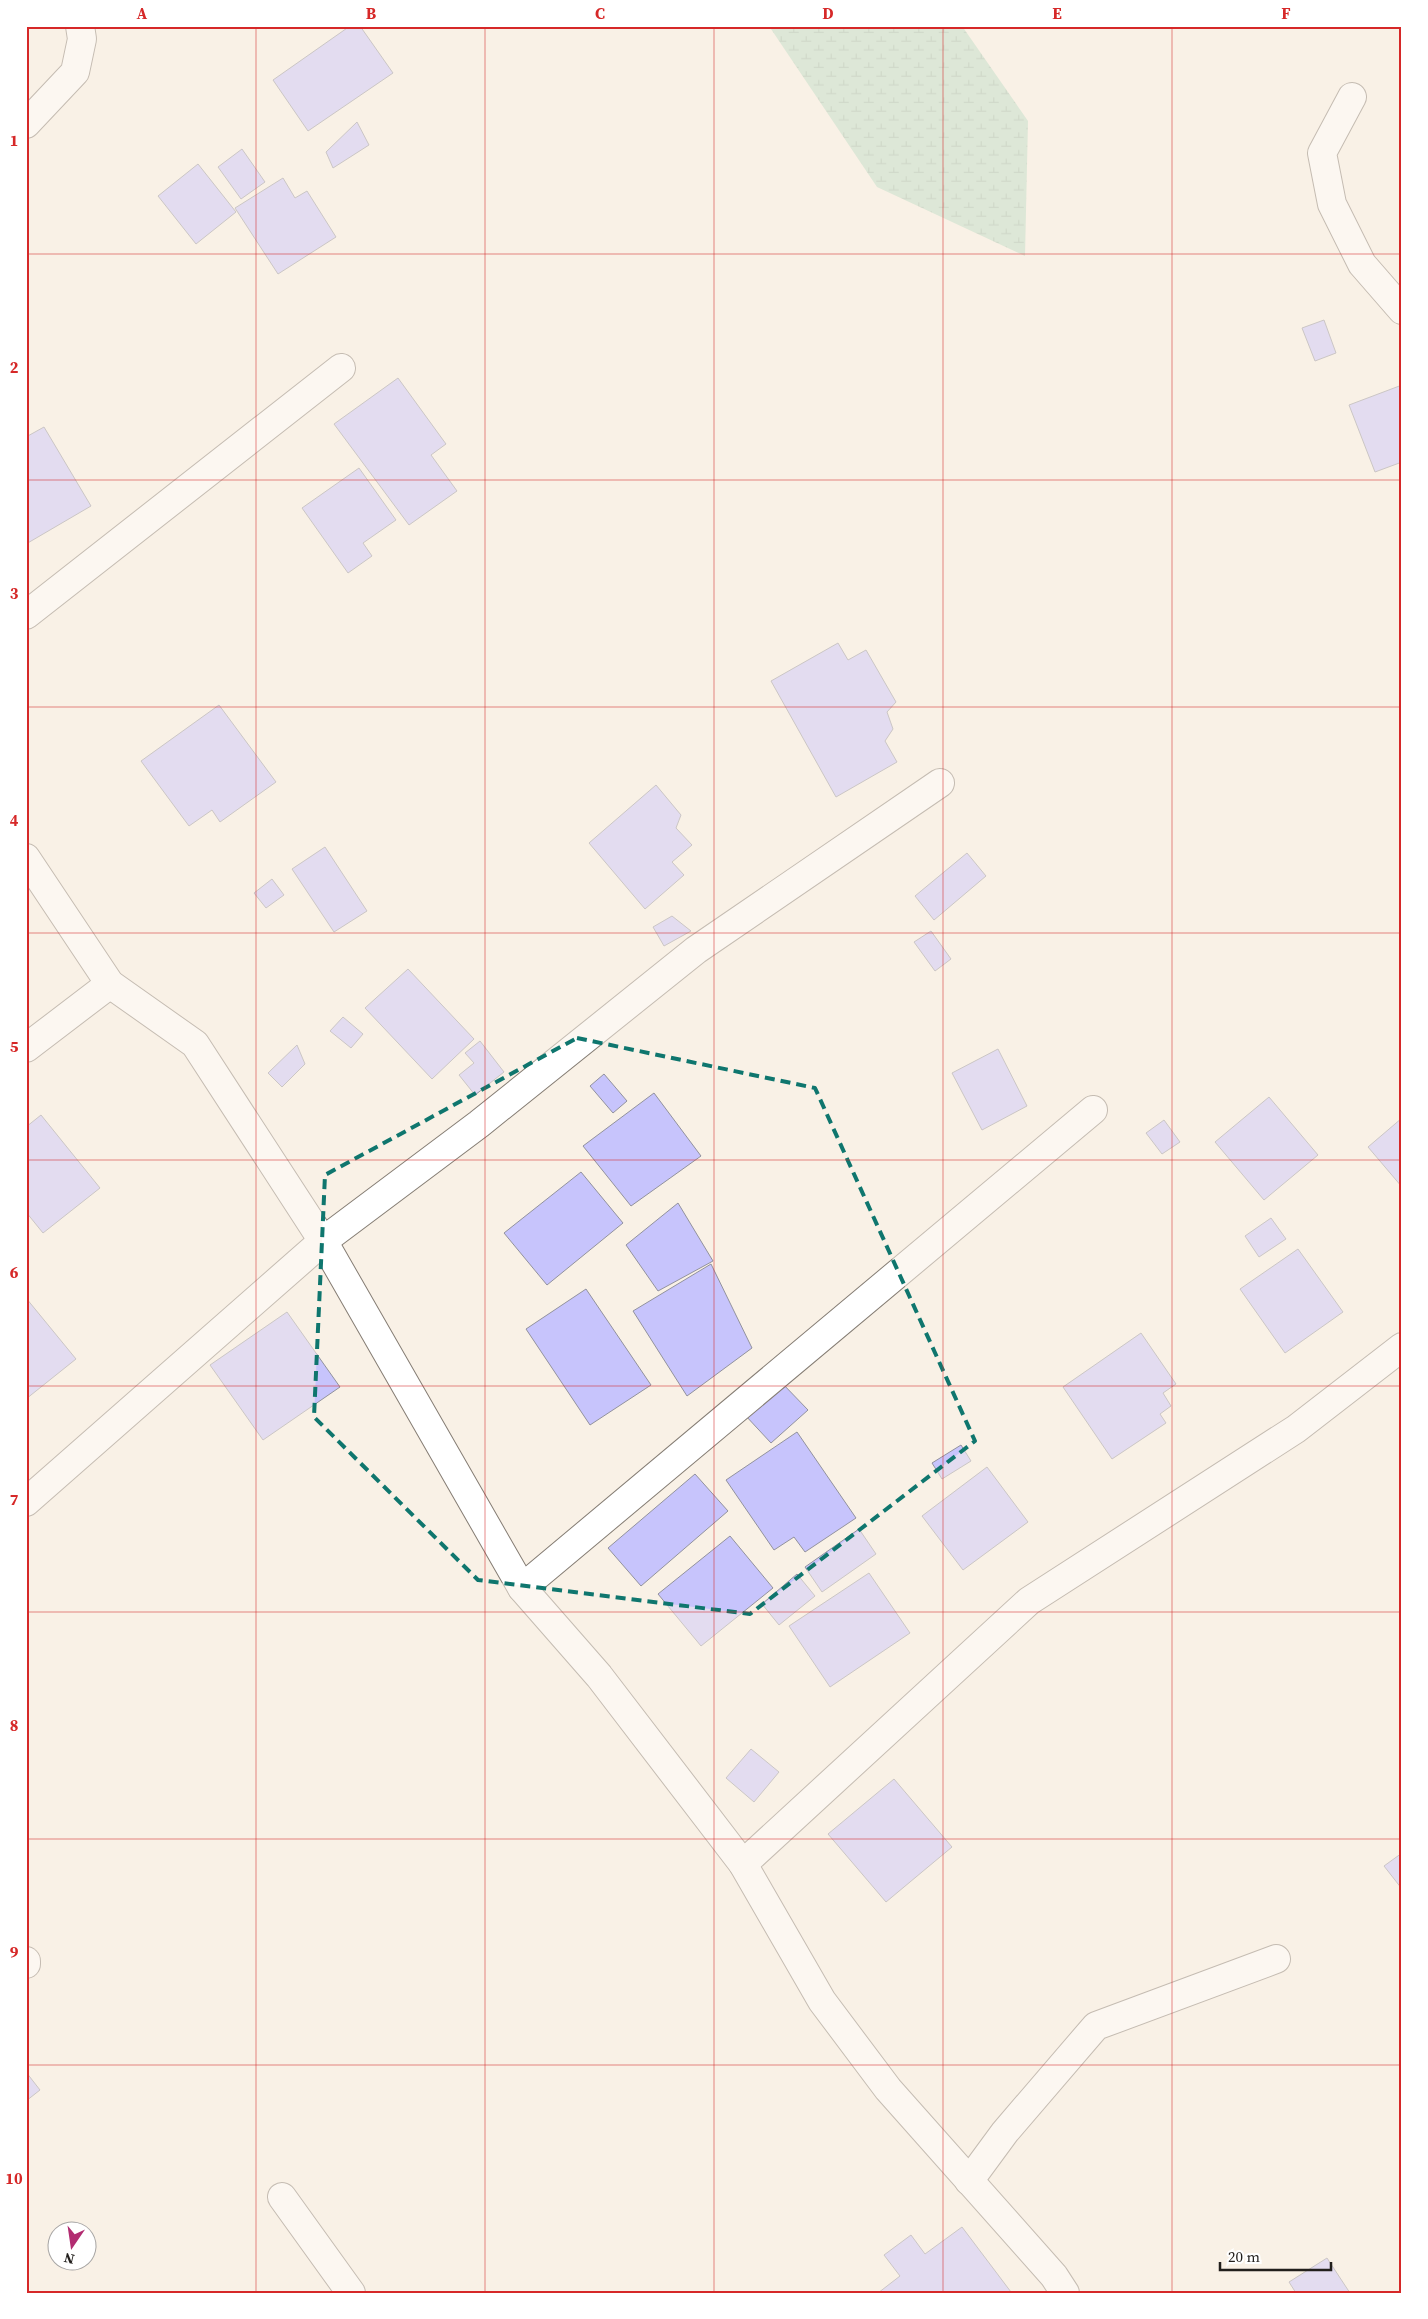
<svg xmlns="http://www.w3.org/2000/svg" width="1428" height="2319" font-family="'Source Serif 4',serif">
<style>
.wetland{fill:url(#wetland-marsh)}
.building{fill:#c7c4fc;stroke:#92929d}
.lines{fill:none;stroke-linecap:round;stroke-linejoin:round}
.minor-casing{stroke:#857d74;stroke-width:30}
.minor{stroke:#fff;stroke-width:28}
.marked{fill:none;stroke:#0f766e;stroke-width:4;stroke-dasharray:10 6;stroke-linejoin:round}
.grid{fill:none;stroke:#d62828;stroke-width:1;stroke-opacity:0.55}
.neatline{fill:none;stroke:#d62828;stroke-width:2}
.grid-label{font-size:16px;text-anchor:middle;font-weight:bold;fill:#d62828}
</style>
<defs>
<pattern id="wetland-marsh" width="20" height="14" patternUnits="userSpaceOnUse" patternTransform="scale(1.25)"><rect width="20" height="14" fill="#badcc5"/><path d="M1 5h8M5 5V1M11 12h8M15 12V8" fill="none" stroke="#a0bca9"/></pattern>
</defs>
<rect width="100%" height="100%" fill="#f9f1e6"/>
<path class="wetland" d="M 769,26 L 962,26 L 1028,121 L 1025,256 L 877,187 Z"/>
<g class="building">
<path d="M 350,26 L 360,26 L 393,73 L 308,131 L 273,80 Z"/>
<path d="M 357,122 L 369,145 L 333,168 L 326,152 Z"/>
<path d="M 242,149 L 265,182 L 241,199 L 218,167 Z"/>
<path d="M 198,164 L 236,212 L 196,244 L 158,196 Z"/>
<path d="M 283,178 L 295,198 L 307,191 L 336,237 L 278,274 L 235,208 Z"/>
<path d="M 1324,320 L 1336,353 L 1315,361 L 1302,328 Z"/>
<path d="M 398,378 L 446,444 L 431,455 L 457,491 L 409,525 L 334,424 Z"/>
<path d="M 1402,385 L 1402,462 L 1375,472 L 1349,405 Z"/>
<path d="M 44,427 L 91,506 L 26,544 L 26,437 Z"/>
<path d="M 359,468 L 396,520 L 363,543 L 372,556 L 348,573 L 302,508 Z"/>
<path d="M 838,643 L 848,660 L 866,650 L 896,702 L 887,712 L 893,729 L 885,741 L 897,762 L 836,797 L 771,681 Z"/>
<path d="M 219,705 L 276,782 L 220,822 L 212,810 L 189,826 L 141,761 Z"/>
<path d="M 656,785 L 681,815 L 676,828 L 692,845 L 672,862 L 684,875 L 645,909 L 589,843 Z"/>
<path d="M 325,847 L 367,911 L 334,932 L 292,869 Z"/>
<path d="M 967,853 L 986,876 L 934,920 L 915,896 Z"/>
<path d="M 272,879 L 284,895 L 266,908 L 254,893 Z"/>
<path d="M 672,916 L 691,931 L 664,946 L 653,927 Z"/>
<path d="M 931,931 L 951,959 L 935,971 L 914,942 Z"/>
<path d="M 408,969 L 474,1039 L 432,1079 L 365,1008 Z"/>
<path d="M 343,1017 L 363,1034 L 351,1048 L 330,1031 Z"/>
<path d="M 480,1041 L 504,1072 L 475,1095 L 459,1075 L 474,1063 L 465,1053 Z"/>
<path d="M 297,1045 L 305,1064 L 282,1087 L 268,1073 Z"/>
<path d="M 998,1049 L 1027,1106 L 982,1130 L 952,1073 Z"/>
<path d="M 604,1074 L 627,1101 L 613,1113 L 590,1086 Z"/>
<path d="M 654,1093 L 701,1156 L 631,1206 L 583,1146 Z"/>
<path d="M 1269,1097 L 1318,1155 L 1264,1200 L 1215,1142 Z"/>
<path d="M 41,1115 L 100,1188 L 43,1233 L 26,1212 L 26,1127 Z"/>
<path d="M 1402,1118 L 1402,1187 L 1368,1147 Z"/>
<path d="M 1164,1120 L 1180,1142 L 1162,1154 L 1146,1133 Z"/>
<path d="M 581,1172 L 623,1223 L 547,1285 L 504,1233 Z"/>
<path d="M 678,1203 L 713,1261 L 658,1291 L 626,1245 Z"/>
<path d="M 1271,1218 L 1286,1239 L 1259,1257 L 1245,1236 Z"/>
<path d="M 1298,1249 L 1343,1312 L 1285,1353 L 1240,1289 Z"/>
<path d="M 711,1264 L 752,1348 L 687,1396 L 633,1311 Z"/>
<path d="M 586,1289 L 651,1385 L 590,1425 L 526,1329 Z"/>
<path d="M 26,1298 L 76,1359 L 26,1399 Z"/>
<path d="M 287,1312 L 340,1387 L 263,1440 L 210,1365 Z"/>
<path d="M 1141,1333 L 1176,1384 L 1163,1393 L 1171,1406 L 1160,1414 L 1166,1423 L 1112,1459 L 1063,1387 Z"/>
<path d="M 781,1382 L 808,1410 L 771,1443 L 745,1415 Z"/>
<path d="M 797,1432 L 856,1518 L 805,1552 L 794,1537 L 774,1550 L 726,1480 Z"/>
<path d="M 961,1445 L 971,1461 L 942,1479 L 932,1463 Z"/>
<path d="M 987,1467 L 1028,1522 L 963,1570 L 922,1516 Z"/>
<path d="M 695,1474 L 728,1511 L 641,1586 L 608,1548 Z"/>
<path d="M 859,1529 L 876,1554 L 822,1592 L 805,1567 Z"/>
<path d="M 730,1536 L 773,1588 L 701,1646 L 658,1594 Z"/>
<path d="M 869,1573 L 910,1633 L 830,1687 L 789,1626 Z"/>
<path d="M 797,1574 L 815,1596 L 779,1625 L 762,1604 Z"/>
<path d="M 751,1749 L 779,1772 L 754,1802 L 726,1778 Z"/>
<path d="M 894,1779 L 952,1847 L 886,1902 L 828,1834 Z"/>
<path d="M 1402,1853 L 1402,1889 L 1384,1866 Z"/>
<path d="M 26,2072 L 40,2090 L 26,2101 Z"/>
<path d="M 962,2227 L 1011,2292 L 878,2293 L 900,2276 L 884,2255 L 911,2235 L 925,2254 Z"/>
<path d="M 1327,2258 L 1350,2293 L 1296,2293 L 1289,2282 Z"/>
</g>
<g class="lines">
<defs>
<g id="minor">
<path d="M 1352,97 L 1322,153 L 1332,204 L 1362,264 L 1402,310"/>
<path d="M 26,124 L 75,72 L 82,39 L 80,26"/>
<path d="M 26,615 L 341,368"/>
<path d="M 26,858 L 110,984 L 195,1044 L 323,1241 L 522,1588 L 599,1676 L 743,1864 L 822,2001 L 888,2089 L 1054,2276 L 1065,2293"/>
<path d="M 26,1048 L 110,984"/>
<path d="M 26,1502 L 323,1241 L 479,1124 L 696,950 L 940,783"/>
<path d="M 522,1588 L 1093,1110"/>
<path d="M 743,1864 L 1029,1601 L 1296,1429 L 1402,1347"/>
<path d="M 26,1961 L 26,1964"/>
<path d="M 969,2181 L 1005,2132 L 1096,2026 L 1276,1959"/>
<path d="M 282,2197 L 351,2293"/>
</g>
</defs>
<use href="#minor" class="minor-casing"/>
<use href="#minor" class="minor"/>
</g>
<path d="M0 0H1428V2319H0ZM 577,1038 L 815,1088 L 975,1441 L 750,1614 L 478,1580 L 314,1417 L 325,1175 Z" fill="#f9f1e6" fill-opacity=".55" fill-rule="evenodd"/>
<path class="marked" d="M 577,1038 L 815,1088 L 975,1441 L 750,1614 L 478,1580 L 314,1417 L 325,1175 Z"/>
<path class="grid" d="M 256,26 L 256,2293M 485,26 L 485,2293M 714,26 L 714,2293M 943,26 L 943,2293M 1172,26 L 1172,2293M 26,254 L 1402,254M 26,480 L 1402,480M 26,707 L 1402,707M 26,933 L 1402,933M 26,1160 L 1402,1160M 26,1386 L 1402,1386M 26,1612 L 1402,1612M 26,1839 L 1402,1839M 26,2065 L 1402,2065"/>
<rect width="1428" height="2319" fill="none" stroke="#ffffff" stroke-width="55"/>
<g transform="translate(72 2246) rotate(193)"><circle r="24" fill="#ffffff" stroke="#a7a5a4"/>
<path d="M0-4L9 19L0 12L-9 19Z" fill="#b22c71"/>
<text y="-8" font-size="14" font-weight="bold" text-anchor="middle" fill="#221f1c">N</text>
</g>
<path d="M1220 2262v8h111v-8" fill="none" stroke="#221f1c" stroke-width="2.5"/>
<text x="1228" y="2262" font-size="15" fill="#221f1c" stroke="#ffffff" stroke-width="4" paint-order="stroke">20 m</text>
<rect x="28" y="28" width="1372" height="2264" class="neatline"/>
<g class="grid-label">
<text x="142" y="19">A</text>
<text x="371" y="19">B</text>
<text x="600" y="19">C</text>
<text x="828" y="19">D</text>
<text x="1057" y="19">E</text>
<text x="1286" y="19">F</text>
<text x="14" y="146">1</text>
<text x="14" y="373">2</text>
<text x="14" y="599">3</text>
<text x="14" y="826">4</text>
<text x="14" y="1052">5</text>
<text x="14" y="1278">6</text>
<text x="14" y="1505">7</text>
<text x="14" y="1731">8</text>
<text x="14" y="1958">9</text>
<text x="14" y="2184">10</text>
</g>
</svg>
